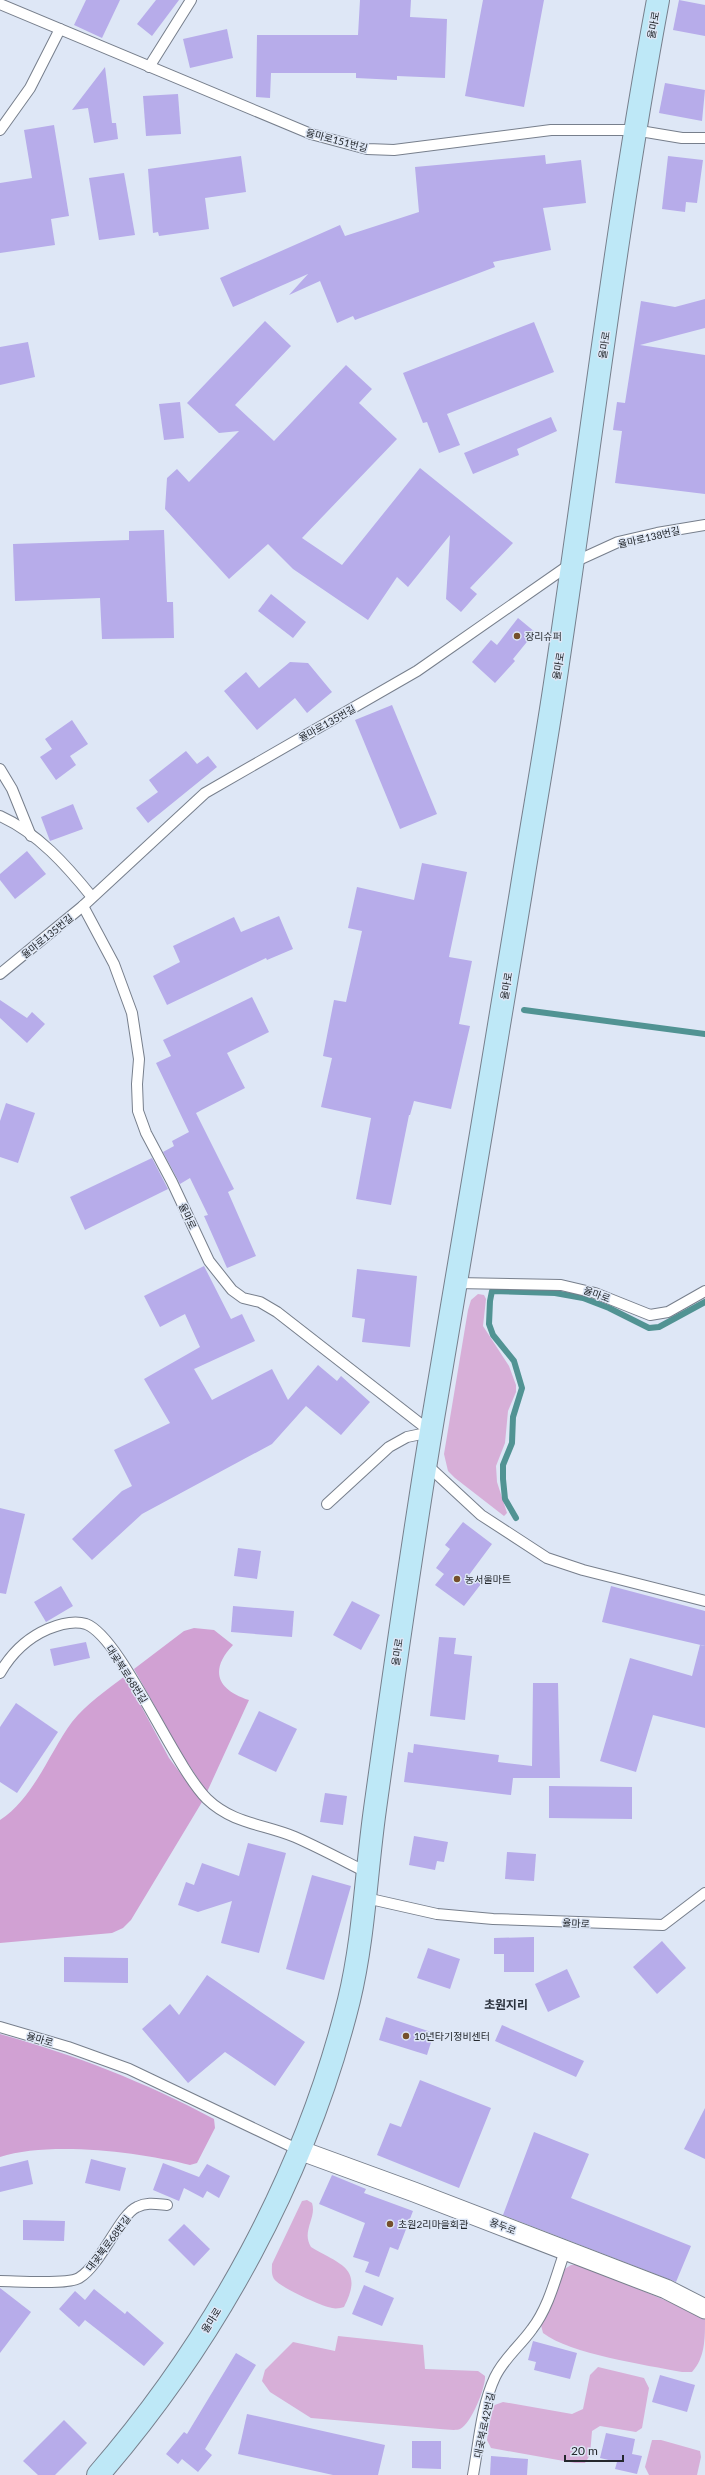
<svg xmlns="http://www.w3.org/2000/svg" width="705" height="2475" font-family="Lato,'Noto Sans KR',sans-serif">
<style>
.green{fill:#d7afd8}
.forest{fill:#d1a1d3}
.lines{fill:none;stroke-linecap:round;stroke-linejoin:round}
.stream{stroke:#519393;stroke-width:6}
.building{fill:#b7acea}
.lane-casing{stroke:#777f8c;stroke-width:12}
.street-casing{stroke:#777f8c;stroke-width:21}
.secondary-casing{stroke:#777f8c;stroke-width:24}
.lane{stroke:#fff;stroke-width:10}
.street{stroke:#fff;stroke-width:19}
.secondary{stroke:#bee8f7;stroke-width:22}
.poi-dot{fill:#754f2b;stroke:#dee7f6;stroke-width:1.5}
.labels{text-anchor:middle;stroke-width:3;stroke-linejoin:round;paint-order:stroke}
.street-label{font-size:10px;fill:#24282d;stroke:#dee7f6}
.poi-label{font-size:10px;fill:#24282d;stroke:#dee7f6;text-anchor:start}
.quarter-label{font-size:12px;font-weight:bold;fill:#2a313c;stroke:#dee7f6}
</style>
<rect width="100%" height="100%" fill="#dee7f6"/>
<g class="green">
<path d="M 478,1294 L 484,1295 L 486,1299 L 483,1326 L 509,1366 L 516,1385 L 516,1392 L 508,1411 L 505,1443 L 496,1466 L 497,1482 L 507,1513 L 504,1516 L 455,1478 L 448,1471 L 444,1454 L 468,1310 L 471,1300 Z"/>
<path d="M 307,2200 L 312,2203 C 317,2218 301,2231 311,2247 C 341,2265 364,2268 344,2307 C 341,2308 336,2309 332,2308 C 321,2306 281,2288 274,2279 C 271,2274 272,2269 272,2264 L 302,2201 Z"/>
<path d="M 571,2265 L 580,2265 L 701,2315 L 705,2320 C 705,2339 705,2358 692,2372 L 682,2372 C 646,2365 570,2354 543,2333 L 541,2325 L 563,2270 Z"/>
<path d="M 338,2336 L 423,2345 L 425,2369 L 478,2371 L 485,2376 C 486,2387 471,2424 460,2429 C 455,2431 446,2429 440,2429 L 311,2418 L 270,2392 L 262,2381 L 265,2370 L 293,2342 L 335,2351 Z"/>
<path d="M 598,2367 L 644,2378 L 649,2388 L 642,2428 L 636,2432 L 600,2426 L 592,2431 L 590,2455 L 585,2463 L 575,2463 L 491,2448 L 487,2440 L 492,2406 L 503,2402 L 572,2414 L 583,2409 L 590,2375 Z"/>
<path d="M 652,2440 L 661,2440 L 700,2451 L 701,2457 L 697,2475 L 649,2475 L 645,2467 Z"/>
</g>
<g class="forest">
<path d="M 194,1628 L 214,1630 L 233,1645 C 209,1670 217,1690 249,1700 L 207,1792 L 181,1753 L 134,1669 L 184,1631 Z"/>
<path d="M 125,1676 L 169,1758 L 202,1802 L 131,1920 L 123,1928 L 112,1933 L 0,1943 L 0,1820 C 34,1798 49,1753 72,1722 C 86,1704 107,1690 125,1676 Z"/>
<path d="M 0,2034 C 75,2055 145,2082 214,2119 L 215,2128 L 197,2163 L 190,2165 C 139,2152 50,2141 0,2157 Z"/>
</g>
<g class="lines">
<g class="stream">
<path d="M 524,1010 L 705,1034"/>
<path d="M 516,1518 L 505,1499 L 503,1479 L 503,1465 L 512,1443 L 513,1417 L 522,1388 L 514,1361 L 493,1335 L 489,1324 L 490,1301 L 492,1291 L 555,1293 L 583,1298 L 609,1308 L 649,1328 L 659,1327 L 705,1302"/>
</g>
</g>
<g class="building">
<path d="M 86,0 L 120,0 L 102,38 L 74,25 Z"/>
<path d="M 156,0 L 179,0 L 152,36 L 137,24 Z"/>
<path d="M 360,0 L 411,0 L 410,17 L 447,19 L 445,78 L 397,76 L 397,80 L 356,78 L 356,73 L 271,73 L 270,98 L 256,97 L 257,35 L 358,35 Z"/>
<path d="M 483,0 L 544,0 L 524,107 L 465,96 Z"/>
<path d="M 679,0 L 705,5 L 705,36 L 673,30 Z"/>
<path d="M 227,29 L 233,58 L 190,68 L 183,39 Z"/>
<path d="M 105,67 L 112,123 L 116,123 L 118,139 L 94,143 L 88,108 L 72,110 Z"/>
<path d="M 665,83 L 705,90 L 702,121 L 659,113 Z"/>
<path d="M 178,94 L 181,134 L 146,136 L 143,96 Z"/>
<path d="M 54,125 L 69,216 L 51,219 L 55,245 L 0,253 L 0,183 L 32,178 L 24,130 Z"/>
<path d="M 545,155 L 546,164 L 581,160 L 586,203 L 543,208 L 551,250 L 493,262 L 495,267 L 355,320 L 353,316 L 337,323 L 320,281 L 289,295 L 308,274 L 233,307 L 220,278 L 340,225 L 345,236 L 419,212 L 415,167 Z"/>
<path d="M 241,156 L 246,192 L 205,198 L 209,229 L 159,236 L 158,232 L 153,233 L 148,169 Z"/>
<path d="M 668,156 L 703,160 L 697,203 L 686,202 L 685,212 L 662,209 Z"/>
<path d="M 124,173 L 135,235 L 99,240 L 89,178 Z"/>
<path d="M 705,299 L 705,328 L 640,345 L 705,355 L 705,494 L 615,483 L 622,431 L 613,430 L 617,402 L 625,403 L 641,301 L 675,307 Z"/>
<path d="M 265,321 L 291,346 L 235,405 L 274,441 L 346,365 L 372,389 L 359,403 L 397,439 L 302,538 L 342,565 L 420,468 L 513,543 L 470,588 L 477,594 L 461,612 L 446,599 L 450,535 L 408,587 L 397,577 L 368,620 L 293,569 L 268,544 L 229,579 L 165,509 L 167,478 L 177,469 L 189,482 L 239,431 L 219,433 L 187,403 Z"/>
<path d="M 534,322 L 554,372 L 447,414 L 460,445 L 439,453 L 427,422 L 423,423 L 403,373 Z"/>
<path d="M 28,342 L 35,377 L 0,385 L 0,347 Z"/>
<path d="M 180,402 L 184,438 L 164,440 L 159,404 Z"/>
<path d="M 551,417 L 557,431 L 517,449 L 519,455 L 473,474 L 464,453 Z"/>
<path d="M 164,530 L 167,602 L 173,602 L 174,638 L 102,639 L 100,598 L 15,601 L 13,544 L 129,540 L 129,531 Z"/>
<path d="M 271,594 L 306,622 L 293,638 L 258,611 Z"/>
<path d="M 518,618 L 535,632 L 513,659 L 515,661 L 495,683 L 472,662 L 491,640 L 497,645 Z"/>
<path d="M 290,662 L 308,663 L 332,692 L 307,713 L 295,698 L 257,730 L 224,691 L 246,672 L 259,688 Z"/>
<path d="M 392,705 L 437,814 L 400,829 L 355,720 Z"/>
<path d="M 72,720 L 88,744 L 70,756 L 76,765 L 56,780 L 40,757 L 52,749 L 45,739 Z"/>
<path d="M 186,751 L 197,764 L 208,756 L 217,767 L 148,823 L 136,808 L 158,792 L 149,780 Z"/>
<path d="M 73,804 L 83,829 L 50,841 L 41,817 Z"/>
<path d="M 27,851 L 46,874 L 15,899 L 0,880 L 0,874 Z"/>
<path d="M 422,863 L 467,872 L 449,957 L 472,961 L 459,1024 L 470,1026 L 451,1109 L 414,1101 L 410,1115 L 409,1115 L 391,1205 L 356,1199 L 371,1118 L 321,1107 L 332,1058 L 323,1056 L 334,1000 L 346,1002 L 362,931 L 348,928 L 357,887 L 414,900 Z"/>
<path d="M 279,916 L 293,949 L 267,960 L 266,958 L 167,1005 L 153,976 L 180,962 L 173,946 L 234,917 L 241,932 Z"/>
<path d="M 252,997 L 269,1032 L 227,1053 L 245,1088 L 196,1113 L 234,1189 L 228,1192 L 256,1256 L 227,1268 L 204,1216 L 208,1215 L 190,1178 L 180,1184 L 163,1152 L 174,1146 L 172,1141 L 189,1132 L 156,1063 L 171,1056 L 163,1040 Z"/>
<path d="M 0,1000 L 27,1018 L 32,1012 L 45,1024 L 27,1043 L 0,1018 Z"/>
<path d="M 6,1103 L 35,1113 L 18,1163 L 0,1157 L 0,1121 Z"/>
<path d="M 152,1158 L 168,1189 L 85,1230 L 70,1197 Z"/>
<path d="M 204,1266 L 231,1319 L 242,1314 L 255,1341 L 194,1369 L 212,1400 L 272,1369 L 288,1400 L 318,1365 L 337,1381 L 341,1376 L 370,1402 L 341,1435 L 306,1406 L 272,1444 L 142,1514 L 92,1560 L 72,1539 L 122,1491 L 132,1486 L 114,1450 L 170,1423 L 144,1379 L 200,1347 L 185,1314 L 160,1327 L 144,1296 Z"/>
<path d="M 357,1269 L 417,1276 L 410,1347 L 362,1342 L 365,1319 L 352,1317 Z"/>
<path d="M 0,1508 L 25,1514 L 6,1594 L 0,1593 Z"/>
<path d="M 463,1522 L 492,1544 L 469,1575 L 481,1584 L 464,1606 L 435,1585 L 444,1574 L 436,1568 L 450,1549 L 445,1545 Z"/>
<path d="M 238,1548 L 261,1551 L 257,1579 L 234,1576 Z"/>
<path d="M 61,1586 L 73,1606 L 46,1622 L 34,1602 Z"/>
<path d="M 611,1586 L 705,1611 L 705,1646 L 602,1622 Z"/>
<path d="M 352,1601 L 380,1615 L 361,1650 L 333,1635 Z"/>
<path d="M 233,1606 L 294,1611 L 292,1637 L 231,1632 Z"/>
<path d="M 439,1637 L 456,1638 L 454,1654 L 472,1656 L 465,1720 L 430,1716 Z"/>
<path d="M 86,1642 L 90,1658 L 54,1666 L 50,1649 Z"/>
<path d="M 700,1645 L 705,1646 L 705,1728 L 653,1715 L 636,1772 L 600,1761 L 630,1658 L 692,1676 Z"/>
<path d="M 533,1683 L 558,1683 L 560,1778 L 513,1778 L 511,1795 L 404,1782 L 408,1752 L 413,1753 L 414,1744 L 499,1755 L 498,1762 L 532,1766 Z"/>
<path d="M 16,1703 L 58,1732 L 17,1793 L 0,1782 L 0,1727 Z"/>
<path d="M 259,1711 L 297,1729 L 276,1772 L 238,1754 Z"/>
<path d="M 549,1786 L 632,1787 L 632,1819 L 549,1818 Z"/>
<path d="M 325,1793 L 347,1796 L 343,1825 L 320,1822 Z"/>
<path d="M 414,1836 L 448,1842 L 444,1862 L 437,1861 L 435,1870 L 409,1865 Z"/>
<path d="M 248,1843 L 286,1853 L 259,1953 L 221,1943 L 232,1901 L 198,1912 L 178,1905 L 186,1882 L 194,1885 L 202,1863 L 239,1876 Z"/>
<path d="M 507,1852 L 536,1854 L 534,1881 L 505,1879 Z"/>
<path d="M 312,1875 L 351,1886 L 324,1980 L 286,1969 Z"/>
<path d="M 534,1937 L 534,1972 L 504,1972 L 504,1954 L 494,1954 L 494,1938 Z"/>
<path d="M 662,1941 L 686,1968 L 657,1994 L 633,1967 Z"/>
<path d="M 428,1948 L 460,1959 L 450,1989 L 417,1978 Z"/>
<path d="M 64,1957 L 128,1958 L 128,1983 L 64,1982 Z"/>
<path d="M 567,1969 L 580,1997 L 548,2012 L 535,1984 Z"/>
<path d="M 207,1975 L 305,2042 L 275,2086 L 225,2052 L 188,2083 L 142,2029 L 170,2004 L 179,2015 Z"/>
<path d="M 386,2017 L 434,2033 L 427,2055 L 379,2040 Z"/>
<path d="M 502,2025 L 584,2061 L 576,2077 L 495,2041 Z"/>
<path d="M 420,2080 L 491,2108 L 459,2188 L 377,2155 L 390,2123 L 401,2127 Z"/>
<path d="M 705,2108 L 705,2159 L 684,2149 Z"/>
<path d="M 534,2132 L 589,2154 L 571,2198 L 691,2246 L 676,2282 L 503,2215 Z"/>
<path d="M 91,2159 L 126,2168 L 120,2191 L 85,2183 Z"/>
<path d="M 28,2160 L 33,2184 L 0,2192 L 0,2167 Z"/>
<path d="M 163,2163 L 199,2177 L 207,2164 L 230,2176 L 219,2198 L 207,2191 L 203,2198 L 184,2188 L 179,2201 L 153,2190 Z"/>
<path d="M 332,2175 L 366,2189 L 364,2193 L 413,2211 L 398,2250 L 390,2247 L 379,2277 L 365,2272 L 369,2262 L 353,2257 L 365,2223 L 319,2204 Z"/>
<path d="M 23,2220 L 65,2221 L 64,2241 L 23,2240 Z"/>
<path d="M 184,2224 L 210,2249 L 194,2266 L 168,2240 Z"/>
<path d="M 364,2285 L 394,2298 L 382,2326 L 352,2314 Z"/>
<path d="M 0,2288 L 31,2312 L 0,2353 Z"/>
<path d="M 94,2289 L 125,2314 L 127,2311 L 164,2343 L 144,2366 L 85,2320 L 79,2327 L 59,2309 L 75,2291 L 85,2300 Z"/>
<path d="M 533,2341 L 577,2353 L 570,2379 L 534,2370 L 536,2362 L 528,2360 Z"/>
<path d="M 236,2353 L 256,2365 L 205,2449 L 212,2455 L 198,2472 L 182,2459 L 178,2464 L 166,2454 L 184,2432 L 187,2434 Z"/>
<path d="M 660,2375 L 695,2385 L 687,2412 L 652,2402 Z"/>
<path d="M 247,2414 L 385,2445 L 378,2475 L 333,2475 L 238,2454 Z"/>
<path d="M 64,2420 L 87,2443 L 55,2475 L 38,2475 L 23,2461 Z"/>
<path d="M 606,2433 L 635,2439 L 632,2454 L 642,2456 L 637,2474 L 615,2469 L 617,2462 L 600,2458 Z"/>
<path d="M 412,2441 L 441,2441 L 441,2469 L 412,2468 Z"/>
<path d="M 491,2456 L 528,2459 L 527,2475 L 490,2475 Z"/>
</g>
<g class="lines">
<defs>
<g id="lane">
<path d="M 0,4 L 311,134 L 367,149 L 394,150 L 551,130 L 634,130 L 682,138 L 705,138"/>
<path d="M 149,67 L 191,0"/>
<path d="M 0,130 L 30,88 L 60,29"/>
<path d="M 0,769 L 12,789 L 31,836"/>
<path d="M 0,816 C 38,833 67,866 92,897"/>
<path d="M 83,906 L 114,964 L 132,1013 L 139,1059 L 137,1084 L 138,1111 L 146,1133 L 172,1182 L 209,1261 L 232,1290 L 243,1298 L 260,1302 L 277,1312 L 431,1432"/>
<path d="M 0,974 L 83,906 L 205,793 L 417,671 L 572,563 L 618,542 L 657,533 L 705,525"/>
<path d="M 456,1283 L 561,1285 L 595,1293 L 650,1315 L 668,1312 L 705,1291"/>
<path d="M 426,1464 L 481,1515 L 547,1558 L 583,1570 L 705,1601"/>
<path d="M 327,1504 L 389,1447 L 407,1437 L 431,1432"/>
<path d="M 0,1673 C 11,1654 27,1638 48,1629 C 60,1624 73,1620 86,1624 C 121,1637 173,1765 207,1799 C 233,1824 264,1824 295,1837 C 320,1848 344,1861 368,1873"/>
<path d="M 366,1898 L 437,1914 L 493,1919 L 663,1925 L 705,1893"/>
<path d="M 0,2027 L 68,2047 L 129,2069 L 299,2150"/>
<path d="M 0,2281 C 16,2281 67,2285 79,2278 C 101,2265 120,2214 137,2207 C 147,2202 156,2204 167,2205"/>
<path d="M 473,2475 C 479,2443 481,2407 495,2377 C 504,2358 520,2346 532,2329 C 549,2307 556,2276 565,2251"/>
</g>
<path id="street" d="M 299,2150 L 414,2192 L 666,2289 L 705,2309"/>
<path id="secondary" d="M 98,2475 C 215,2340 306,2174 349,2000 C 364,1938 366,1873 375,1809 C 394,1673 413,1536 436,1401 C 465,1231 493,1062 521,892 C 533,816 547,740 558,663 C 591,442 617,220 658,0"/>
</defs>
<use href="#lane" class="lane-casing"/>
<use href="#street" class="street-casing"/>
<use href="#secondary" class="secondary-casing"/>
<use href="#lane" class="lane"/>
<use href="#street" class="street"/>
<use href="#secondary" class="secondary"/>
</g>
<g class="poi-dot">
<circle cx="517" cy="636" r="4"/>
<circle cx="457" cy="1579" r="4"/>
<circle cx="406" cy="2036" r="4"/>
<circle cx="390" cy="2224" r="4"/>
</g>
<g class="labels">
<g class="street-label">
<text transform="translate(653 25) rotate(-80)" y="4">율마로</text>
<text transform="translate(337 140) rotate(15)" y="4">율마로151번길</text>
<text transform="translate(604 345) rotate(-82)" y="4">율마로</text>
<text transform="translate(649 537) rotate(-13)" y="4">율마로138번길</text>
<text transform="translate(558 666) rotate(-81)" y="4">율마로</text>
<text transform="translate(327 723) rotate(-29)" y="4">율마로135번길</text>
<text transform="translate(47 936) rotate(-39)" y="4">율마로135번길</text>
<text transform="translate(506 986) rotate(-81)" y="4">율마로</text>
<text transform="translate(188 1216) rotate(65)" y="4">율마로</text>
<text transform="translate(597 1294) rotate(20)" y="4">율마로</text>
<text transform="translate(397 1652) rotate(-82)" y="4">율마로</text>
<text transform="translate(127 1674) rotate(57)" y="4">대곶북로68번길</text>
<text transform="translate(576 1923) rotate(3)" y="4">율마로</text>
<text transform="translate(40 2039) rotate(16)" y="4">율마로</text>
<text transform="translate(503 2226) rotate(21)" y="4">용두로</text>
<text transform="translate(108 2243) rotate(-53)" y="4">대곶북로68번길</text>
<text transform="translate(211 2320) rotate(-58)" y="4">율마로</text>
<text transform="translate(484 2425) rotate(-78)" y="4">대곶북로42번길</text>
</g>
<g class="poi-label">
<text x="525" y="640">장리슈퍼</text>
<text x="465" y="1583">농서울마트</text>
<text x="414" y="2040">10년타기정비센터</text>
<text x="398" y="2228">초원2리마을회관</text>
</g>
<g class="quarter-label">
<text x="506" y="2009">초원지리</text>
</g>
</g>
<path d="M565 2455v6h58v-6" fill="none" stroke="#24282d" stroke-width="2"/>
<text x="571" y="2455" font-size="12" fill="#24282d" stroke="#dee7f6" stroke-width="3" paint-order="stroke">20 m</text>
</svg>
